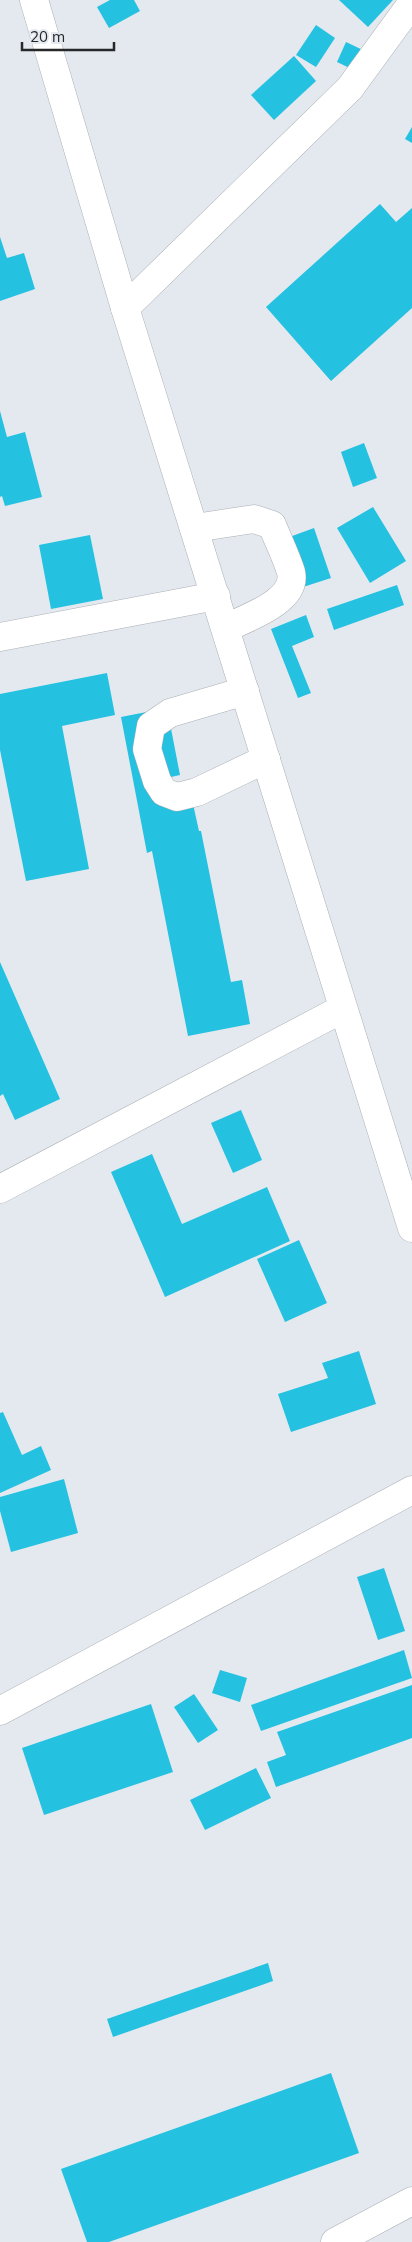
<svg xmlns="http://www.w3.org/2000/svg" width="412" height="2242" font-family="Mulish,sans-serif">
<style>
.building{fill:#24c1e0}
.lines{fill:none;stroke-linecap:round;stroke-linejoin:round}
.minor-casing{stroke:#abb0b6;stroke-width:29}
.major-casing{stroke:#abb0b6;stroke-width:29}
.minor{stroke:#fff;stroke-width:28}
.major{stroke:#fff;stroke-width:28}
</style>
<rect width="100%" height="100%" fill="#e4e9ef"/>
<g class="building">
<path d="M 110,0 L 134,0 L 140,11 L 109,28 L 97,7 Z"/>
<path d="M 339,0 L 393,0 L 368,27 Z"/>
<path d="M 316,25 L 335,38 L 316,67 L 296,55 Z"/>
<path d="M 346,42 L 367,52 L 358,72 L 337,62 Z"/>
<path d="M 294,56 L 316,81 L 274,120 L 251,95 Z"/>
<path d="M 412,127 L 412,143 L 405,139 Z"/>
<path d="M 380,204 L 396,222 L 412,208 L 412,308 L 331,381 L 266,307 Z"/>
<path d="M 0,237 L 7,258 L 24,253 L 35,289 L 0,301 Z"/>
<path d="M 0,411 L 7,437 L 25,432 L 42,497 L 5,506 L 2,496 L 0,497 Z"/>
<path d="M 364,443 L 377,478 L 353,487 L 341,452 Z"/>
<path d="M 373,507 L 406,561 L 370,583 L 337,528 Z"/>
<path d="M 314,528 L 331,578 L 300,588 L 284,539 Z"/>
<path d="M 90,535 L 103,599 L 51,609 L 39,545 Z"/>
<path d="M 397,585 L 404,605 L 334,630 L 327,609 Z"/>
<path d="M 306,615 L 314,637 L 292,646 L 311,693 L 298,698 L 271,629 Z"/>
<path d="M 107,673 L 115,715 L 62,726 L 89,869 L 26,881 L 0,750 L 0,694 Z"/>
<path d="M 167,708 L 180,775 L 162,779 L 191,795 L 199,831 L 201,831 L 231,982 L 242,980 L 250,1024 L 188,1036 L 152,851 L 147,853 L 121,717 Z"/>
<path d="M 0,962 L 60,1099 L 15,1120 L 3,1094 L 0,1096 Z"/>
<path d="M 241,1110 L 262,1160 L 233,1173 L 211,1123 Z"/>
<path d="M 152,1154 L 182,1224 L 267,1187 L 290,1241 L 165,1297 L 111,1172 Z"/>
<path d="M 299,1240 L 327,1303 L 285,1322 L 257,1259 Z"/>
<path d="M 359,1351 L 376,1404 L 291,1432 L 278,1394 L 328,1378 L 322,1363 Z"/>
<path d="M 3,1412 L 22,1455 L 41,1446 L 51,1470 L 0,1493 L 0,1413 Z"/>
<path d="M 64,1479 L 78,1533 L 11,1552 L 0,1511 L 0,1497 Z"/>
<path d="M 384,1568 L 405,1631 L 378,1640 L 357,1577 Z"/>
<path d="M 404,1650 L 412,1678 L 261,1731 L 251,1705 Z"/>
<path d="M 220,1670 L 247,1678 L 240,1702 L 212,1693 Z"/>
<path d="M 412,1685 L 412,1738 L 276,1787 L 267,1762 L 286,1755 L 277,1732 Z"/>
<path d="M 194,1694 L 218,1730 L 198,1743 L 174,1707 Z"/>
<path d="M 151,1704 L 173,1772 L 44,1815 L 22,1748 Z"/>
<path d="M 256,1768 L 271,1798 L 205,1830 L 190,1800 Z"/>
<path d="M 268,1963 L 273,1981 L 113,2037 L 107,2019 Z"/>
<path d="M 331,2073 L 359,2153 L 109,2242 L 87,2242 L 61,2169 Z"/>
</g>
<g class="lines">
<defs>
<g id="minor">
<path d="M 125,308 L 350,88 L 412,3"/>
<path d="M 195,528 L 254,519 L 272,525 C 278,540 286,556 291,572 C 298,601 246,618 226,628"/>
<path d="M 0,637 L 216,596"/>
<path d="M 245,691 L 170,713 L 151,726 L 147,749 L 157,781 L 164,792 L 177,797 L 197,792 L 266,759"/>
<path d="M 0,1189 L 342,1009"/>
<path d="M 0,1711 L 412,1490"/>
<path d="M 335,2242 L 412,2201"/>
</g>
<path id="major" d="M 34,0 L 125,308 L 412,1228"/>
</defs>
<use href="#minor" class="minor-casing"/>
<use href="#major" class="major-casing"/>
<use href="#minor" class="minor"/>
<use href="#major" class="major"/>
</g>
<path d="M22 42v8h92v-8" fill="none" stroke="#252729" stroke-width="2.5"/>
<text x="30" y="42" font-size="15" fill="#252729" stroke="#e4e9ef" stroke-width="4" paint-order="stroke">20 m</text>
</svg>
